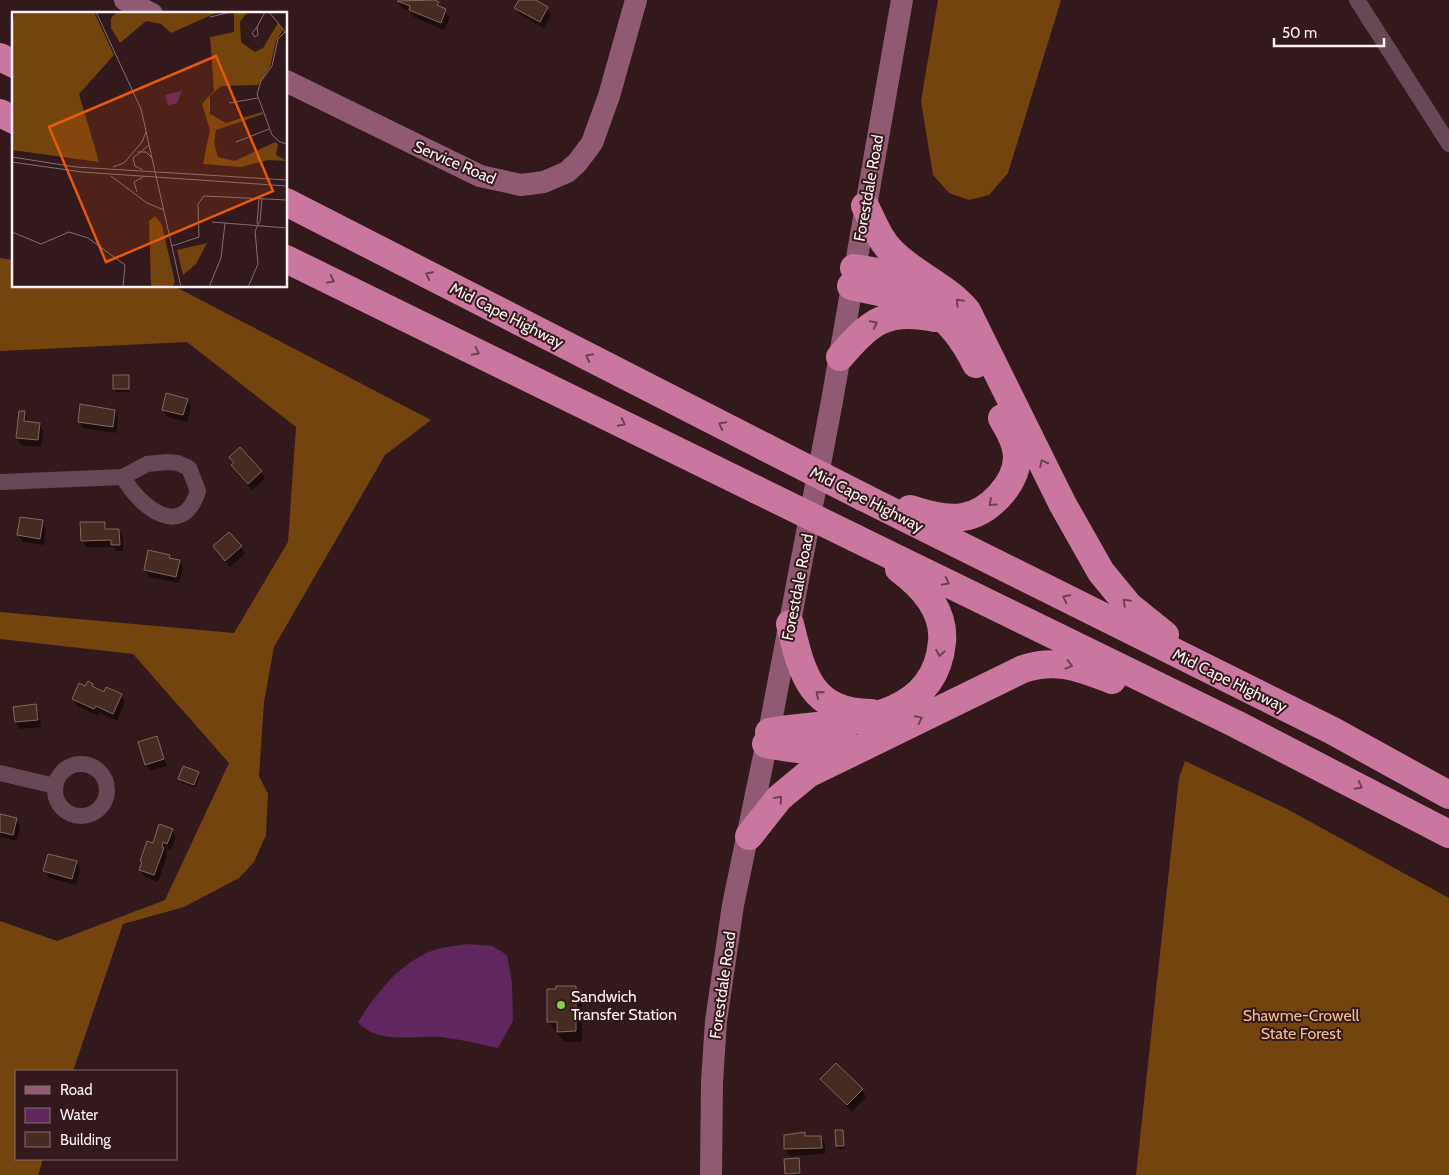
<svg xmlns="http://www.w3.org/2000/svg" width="1449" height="1175" font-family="Cabin,sans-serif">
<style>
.forest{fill:#74440f}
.water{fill:#5f2660}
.shadow{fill:#0007}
.building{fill:#462b22;stroke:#86675d}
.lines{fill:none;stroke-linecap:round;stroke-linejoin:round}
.street{stroke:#684756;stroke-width:16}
.secondary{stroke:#905a73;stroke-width:22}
.highway{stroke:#ca779f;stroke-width:28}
.highway-bridge{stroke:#ca779f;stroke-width:28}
.oneway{stroke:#6f3f50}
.poi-dot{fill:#86cf4b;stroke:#33191b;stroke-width:2}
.labels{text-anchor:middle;stroke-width:4;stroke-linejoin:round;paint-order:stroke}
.street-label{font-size:16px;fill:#fdf1f2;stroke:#33191b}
.poi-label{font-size:16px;fill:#fdf1f2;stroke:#33191b;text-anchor:start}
.park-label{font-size:16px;fill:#f3be8f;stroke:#33191b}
.inset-road{fill:none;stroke:#846f71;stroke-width:1}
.view{fill:#e8590c;fill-opacity:0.15;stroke:#e8590c;stroke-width:2.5}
.inset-edge{fill:none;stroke:#fdf1f2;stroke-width:2.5}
</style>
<rect width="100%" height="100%" fill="#33191b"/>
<g class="forest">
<path d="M 938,0 L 1061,0 L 1008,173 L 989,195 L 969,200 L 949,193 L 933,175 L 921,101 Z"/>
<path d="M 0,258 L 14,260 L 14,286 L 174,286 L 431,420 L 385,455 L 274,647 L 264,702 L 259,776 L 268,794 L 266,835 L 254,862 L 239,878 L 184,907 L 123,924 L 73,1071 L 16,1071 L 16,1159 L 43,1159 L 38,1175 L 0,1175 L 0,921 L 57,941 L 165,900 L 229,763 L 133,654 L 0,639 L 0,612 L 234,633 L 288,542 L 296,427 L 187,342 L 0,351 Z"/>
<path d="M 1185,761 L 1287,809 L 1449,898 L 1449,1175 L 1136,1175 L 1179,778 Z"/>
</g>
<path class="water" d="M 467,944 L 492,946 L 507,955 L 512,982 L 513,1021 L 498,1048 C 479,1044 459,1039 440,1037 C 414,1035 377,1045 358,1022 C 375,995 398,965 429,952 C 440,947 455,946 467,944 Z"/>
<g class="shadow">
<path d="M 431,0 L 438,3 L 450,18 L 444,30 L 414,17 L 411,12 L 402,8 L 398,1 Z"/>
<path d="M 520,0 L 533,0 L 547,8 L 551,15 L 544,28 L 520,15 L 516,8 Z"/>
<path d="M 128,377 L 130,392 L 116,392 L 114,389 Z"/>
<path d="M 187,400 L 191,407 L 187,422 L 167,417 L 163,410 Z"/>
<path d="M 114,411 L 118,418 L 116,433 L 83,428 L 79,421 Z"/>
<path d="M 25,412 L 28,423 L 39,424 L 43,431 L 41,447 L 21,445 L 17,438 Z"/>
<path d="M 231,458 L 261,472 L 265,479 L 252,490 L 236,472 Z"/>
<path d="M 42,522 L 46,529 L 44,545 L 23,542 L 18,535 Z"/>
<path d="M 104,523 L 108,530 L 119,530 L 123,537 L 123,551 L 117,551 L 114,547 L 86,547 L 82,540 Z"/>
<path d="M 214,547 L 241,547 L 245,554 L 230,567 Z"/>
<path d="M 169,556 L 171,559 L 179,561 L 183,568 L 179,583 L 149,577 L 145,570 Z"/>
<path d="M 93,685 L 95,689 L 104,693 L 121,695 L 125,702 L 117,721 L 100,713 L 98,716 L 77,706 L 73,699 Z"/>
<path d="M 35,706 L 39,713 L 41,727 L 20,729 L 16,722 L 15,708 Z"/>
<path d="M 156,738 L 167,766 L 150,771 L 146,764 Z"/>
<path d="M 198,773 L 200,776 L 195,788 L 181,782 L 179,778 Z"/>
<path d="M 0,815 L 16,819 L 20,826 L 17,841 L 0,837 Z"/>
<path d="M 172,830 L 176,837 L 171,850 L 167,849 L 166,853 L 167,856 L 158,882 L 145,877 L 140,870 L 141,861 L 153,844 Z"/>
<path d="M 76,862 L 80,869 L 76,885 L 49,878 L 45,871 Z"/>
<path d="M 575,987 L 582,998 L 582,1042 L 564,1042 L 548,1021 Z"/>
<path d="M 822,1079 L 862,1090 L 866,1097 L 852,1112 Z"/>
<path d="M 843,1131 L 845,1149 L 839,1149 L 837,1146 Z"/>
<path d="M 804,1134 L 807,1137 L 821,1137 L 825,1144 L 825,1154 L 789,1156 L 785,1148 Z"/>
<path d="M 798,1159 L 801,1175 L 786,1175 L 785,1160 Z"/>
</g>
<g class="building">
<path d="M 434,0 L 439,2 L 437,5 L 446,9 L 441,23 L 409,10 L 410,6 L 397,1 Z"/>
<path d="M 519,0 L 536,0 L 548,7 L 540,22 L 514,8 Z"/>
<rect x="113" y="375" width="16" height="14"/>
<path d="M 166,393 L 188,399 L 183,415 L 162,410 Z"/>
<path d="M 80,404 L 115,410 L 113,427 L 78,422 Z"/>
<path d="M 19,411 L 25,411 L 24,421 L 40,423 L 38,440 L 16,438 Z"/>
<path d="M 240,447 L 262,471 L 248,484 L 231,465 L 234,463 L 229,457 Z"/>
<path d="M 20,517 L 43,520 L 40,539 L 17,535 Z"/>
<path d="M 80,522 L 105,522 L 105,529 L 119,529 L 120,545 L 111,545 L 111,540 L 81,541 Z"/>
<path d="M 229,532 L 242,546 L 225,561 L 213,546 Z"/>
<path d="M 148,550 L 170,555 L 169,558 L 180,560 L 176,577 L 144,570 Z"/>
<path d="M 88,681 L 93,684 L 92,686 L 104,692 L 106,687 L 122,694 L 113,714 L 96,706 L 94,709 L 72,699 L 79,683 L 85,686 Z"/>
<path d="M 36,704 L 38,720 L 15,722 L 13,707 Z"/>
<path d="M 157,736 L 164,759 L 145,765 L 138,742 Z"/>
<path d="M 183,766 L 199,772 L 194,785 L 178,779 Z"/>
<path d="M 0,814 L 17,818 L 13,835 L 0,832 Z"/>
<path d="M 159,824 L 173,829 L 167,844 L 163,842 L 162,847 L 164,848 L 154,875 L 139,870 L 142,862 L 140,861 L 147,841 L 153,843 Z"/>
<path d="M 48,854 L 77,861 L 72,879 L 43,871 Z"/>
<path d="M 556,986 L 576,986 L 576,1031 L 557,1032 L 557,1022 L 547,1022 L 547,989 L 556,989 Z"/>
<path d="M 836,1063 L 863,1089 L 847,1105 L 820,1079 Z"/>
<path d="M 835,1130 L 843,1130 L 844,1146 L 836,1146 Z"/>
<path d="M 805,1132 L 805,1136 L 821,1136 L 822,1148 L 784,1149 L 784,1135 Z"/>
<path d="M 799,1158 L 800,1173 L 785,1174 L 784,1159 Z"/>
</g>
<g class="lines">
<g class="street">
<path d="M 1357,0 L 1449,144"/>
<path d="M 167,462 L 178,463 L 189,468 L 198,491 C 182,542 139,506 123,477 L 147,464 Z"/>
<path d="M 0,482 L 123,477"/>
<circle cx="81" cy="790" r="26"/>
<path d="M 0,773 L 55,786"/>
</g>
<g class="secondary">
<path d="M 125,0 L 152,14"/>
<path d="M 286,81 L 480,176 L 521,185 L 544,182 L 567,172 L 577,163 L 592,143 L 609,96 L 636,0"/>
<path d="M 711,1175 L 712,1082 L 716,1021 L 733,905 L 769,732 L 832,401 L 902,0"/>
</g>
<g class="highway">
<path d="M 0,57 L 14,64"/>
<path d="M 0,113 L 14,120"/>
<path d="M 286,202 L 765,447"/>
<path d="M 865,206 C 873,222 879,239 892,252 C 915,275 946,286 967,311 L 1062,503 L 1101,572 L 1129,606 L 1165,635"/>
<path d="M 286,259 L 757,490"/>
<path d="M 854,268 L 922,279"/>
<path d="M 851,286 C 915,300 944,300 976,364"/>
<path d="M 840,357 C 870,322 886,308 935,318"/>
<path d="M 863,497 L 1333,731 L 1449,795"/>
<path d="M 910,509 C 928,514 945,520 963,517 C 989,513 1016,484 1017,458 C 1017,443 1009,430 1002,418"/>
<path d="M 855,538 L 1236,724 L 1449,834"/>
<path d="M 790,624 C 802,673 810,712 871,713"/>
<path d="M 769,732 C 834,721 934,728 942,642 C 945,611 922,586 899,569"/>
<path d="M 766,744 C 795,749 821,754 849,747"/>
<path d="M 749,836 L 779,798 L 808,774 L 1023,669 C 1058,658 1079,668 1112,680"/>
</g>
<g class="highway-bridge">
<path d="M 765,447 L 863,497"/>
<path d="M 757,490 L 855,538"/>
</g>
</g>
<defs><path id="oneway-chevron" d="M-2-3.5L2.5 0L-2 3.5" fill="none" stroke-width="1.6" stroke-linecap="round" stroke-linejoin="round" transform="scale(1.25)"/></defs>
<g class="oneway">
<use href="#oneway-chevron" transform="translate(429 275) rotate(-153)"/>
<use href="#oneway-chevron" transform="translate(331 280) rotate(26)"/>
<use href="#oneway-chevron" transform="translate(959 302) rotate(-134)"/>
<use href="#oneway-chevron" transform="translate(874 324) rotate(-27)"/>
<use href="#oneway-chevron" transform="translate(476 352) rotate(26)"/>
<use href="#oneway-chevron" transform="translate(589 357) rotate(-153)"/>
<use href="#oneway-chevron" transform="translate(622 423) rotate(26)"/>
<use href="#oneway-chevron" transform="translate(722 425) rotate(-153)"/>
<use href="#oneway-chevron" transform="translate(1043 463) rotate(-116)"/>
<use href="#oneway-chevron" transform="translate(992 503) rotate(138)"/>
<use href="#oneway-chevron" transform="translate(946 582) rotate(26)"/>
<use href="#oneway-chevron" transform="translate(1066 598) rotate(-153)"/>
<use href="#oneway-chevron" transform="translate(1126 602) rotate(-135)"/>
<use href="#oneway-chevron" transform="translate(940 653) rotate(100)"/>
<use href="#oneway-chevron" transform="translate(1069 665) rotate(14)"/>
<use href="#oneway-chevron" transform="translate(819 694) rotate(-139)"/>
<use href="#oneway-chevron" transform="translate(919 719) rotate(-26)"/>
<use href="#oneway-chevron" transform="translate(1359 786) rotate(27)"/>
<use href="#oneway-chevron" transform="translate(779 799) rotate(-49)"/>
</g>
<circle class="poi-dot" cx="561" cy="1005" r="5"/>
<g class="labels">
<g class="street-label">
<text transform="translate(455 162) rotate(23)" y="6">Service Road</text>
<text transform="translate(868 188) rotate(-80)" y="6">Forestdale Road</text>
<text transform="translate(507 315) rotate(27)" y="6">Mid Cape Highway</text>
<text transform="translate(867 499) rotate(27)" y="6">Mid Cape Highway</text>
<text transform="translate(797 587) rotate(-79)" y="6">Forestdale Road</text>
<text transform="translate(1230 680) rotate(26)" y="6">Mid Cape Highway</text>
<text transform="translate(722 985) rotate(-82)" y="6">Forestdale Road</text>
</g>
<g class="poi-label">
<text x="571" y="1002">Sandwich<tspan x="571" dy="18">Transfer Station</tspan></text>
</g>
<g class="park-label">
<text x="1301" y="1021">Shawme-Crowell<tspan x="1301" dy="18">State Forest</tspan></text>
</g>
</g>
<g transform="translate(12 12)">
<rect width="275" height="275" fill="#33191b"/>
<path d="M 3,0 L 82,0 L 102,43 L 67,82 L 87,150 L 0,138 L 0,14 ZM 105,0 L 206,0 L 159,21 L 149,12 L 134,9 L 108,31 L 99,16 L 99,6 ZM 225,0 L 235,0 L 228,10 L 229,30 L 243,40 L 251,36 L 266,11 L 271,18 L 264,29 L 258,55 L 246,73 L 209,74 L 198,84 L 198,102 L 214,111 L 250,100 L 251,102 L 204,118 L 202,131 L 206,145 L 223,149 L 263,130 L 266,132 L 264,143 L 275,149 L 256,148 L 229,155 L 191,152 L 198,118 L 190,92 L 202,79 L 198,25 L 222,20 L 222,2 ZM 143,204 L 150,213 L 163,270 L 160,275 L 139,274 L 137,209 ZM 195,231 L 184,252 L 171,263 L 165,238 Z" fill="#74440f"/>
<path d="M 170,79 L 165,91 L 156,94 L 153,83 Z" fill="#5f2660"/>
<path class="inset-road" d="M 84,0 L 129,97 L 169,275M 257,0 L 275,22M 198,5 L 219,0M 245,15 L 246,23 L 243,25 L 240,21 ZM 245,15 L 253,0M 273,20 L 266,27 L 260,54 L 249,69 L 245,82 L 260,123 L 268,130 L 275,132M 217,91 L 246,86M 224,130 L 257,117M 126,140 L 134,140 L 140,146M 0,145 L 64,155 L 275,168M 0,150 L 70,160 L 275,174M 101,155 L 112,151 L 130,130 L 134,120M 131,158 L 123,154 L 121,146 L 137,133M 99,164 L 135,191 L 152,198M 125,180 L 122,170 L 131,165M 200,210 L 275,216M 245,212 L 247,186M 0,220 L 29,232 L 57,220 L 76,226 L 113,253 L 111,275M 160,234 L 187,225 L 186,192 L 192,184 L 275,188M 197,275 L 209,246 L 213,211M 236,275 L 246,252 L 243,219 L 248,209 L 250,186"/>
<path class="view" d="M 204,44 L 261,179 L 94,250 L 37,115 Z"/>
<rect width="275" height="275" class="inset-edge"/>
</g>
<rect x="15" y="1070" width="162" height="90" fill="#33191b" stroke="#846f71"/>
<rect x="25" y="1086" width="25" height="8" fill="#905a73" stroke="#846f71"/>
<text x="60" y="1095" font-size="15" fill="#fdf1f2">Road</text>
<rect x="25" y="1108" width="25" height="15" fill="#5f2660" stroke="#846f71"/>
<text x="60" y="1120" font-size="15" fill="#fdf1f2">Water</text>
<rect x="25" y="1132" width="25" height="15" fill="#462b22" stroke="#846f71"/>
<text x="60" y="1145" font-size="15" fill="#fdf1f2">Building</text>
<path d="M1274 38v8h110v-8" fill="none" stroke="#fdf1f2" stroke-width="2.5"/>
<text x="1282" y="38" font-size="15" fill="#fdf1f2" stroke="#33191b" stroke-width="4" paint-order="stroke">50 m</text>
</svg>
